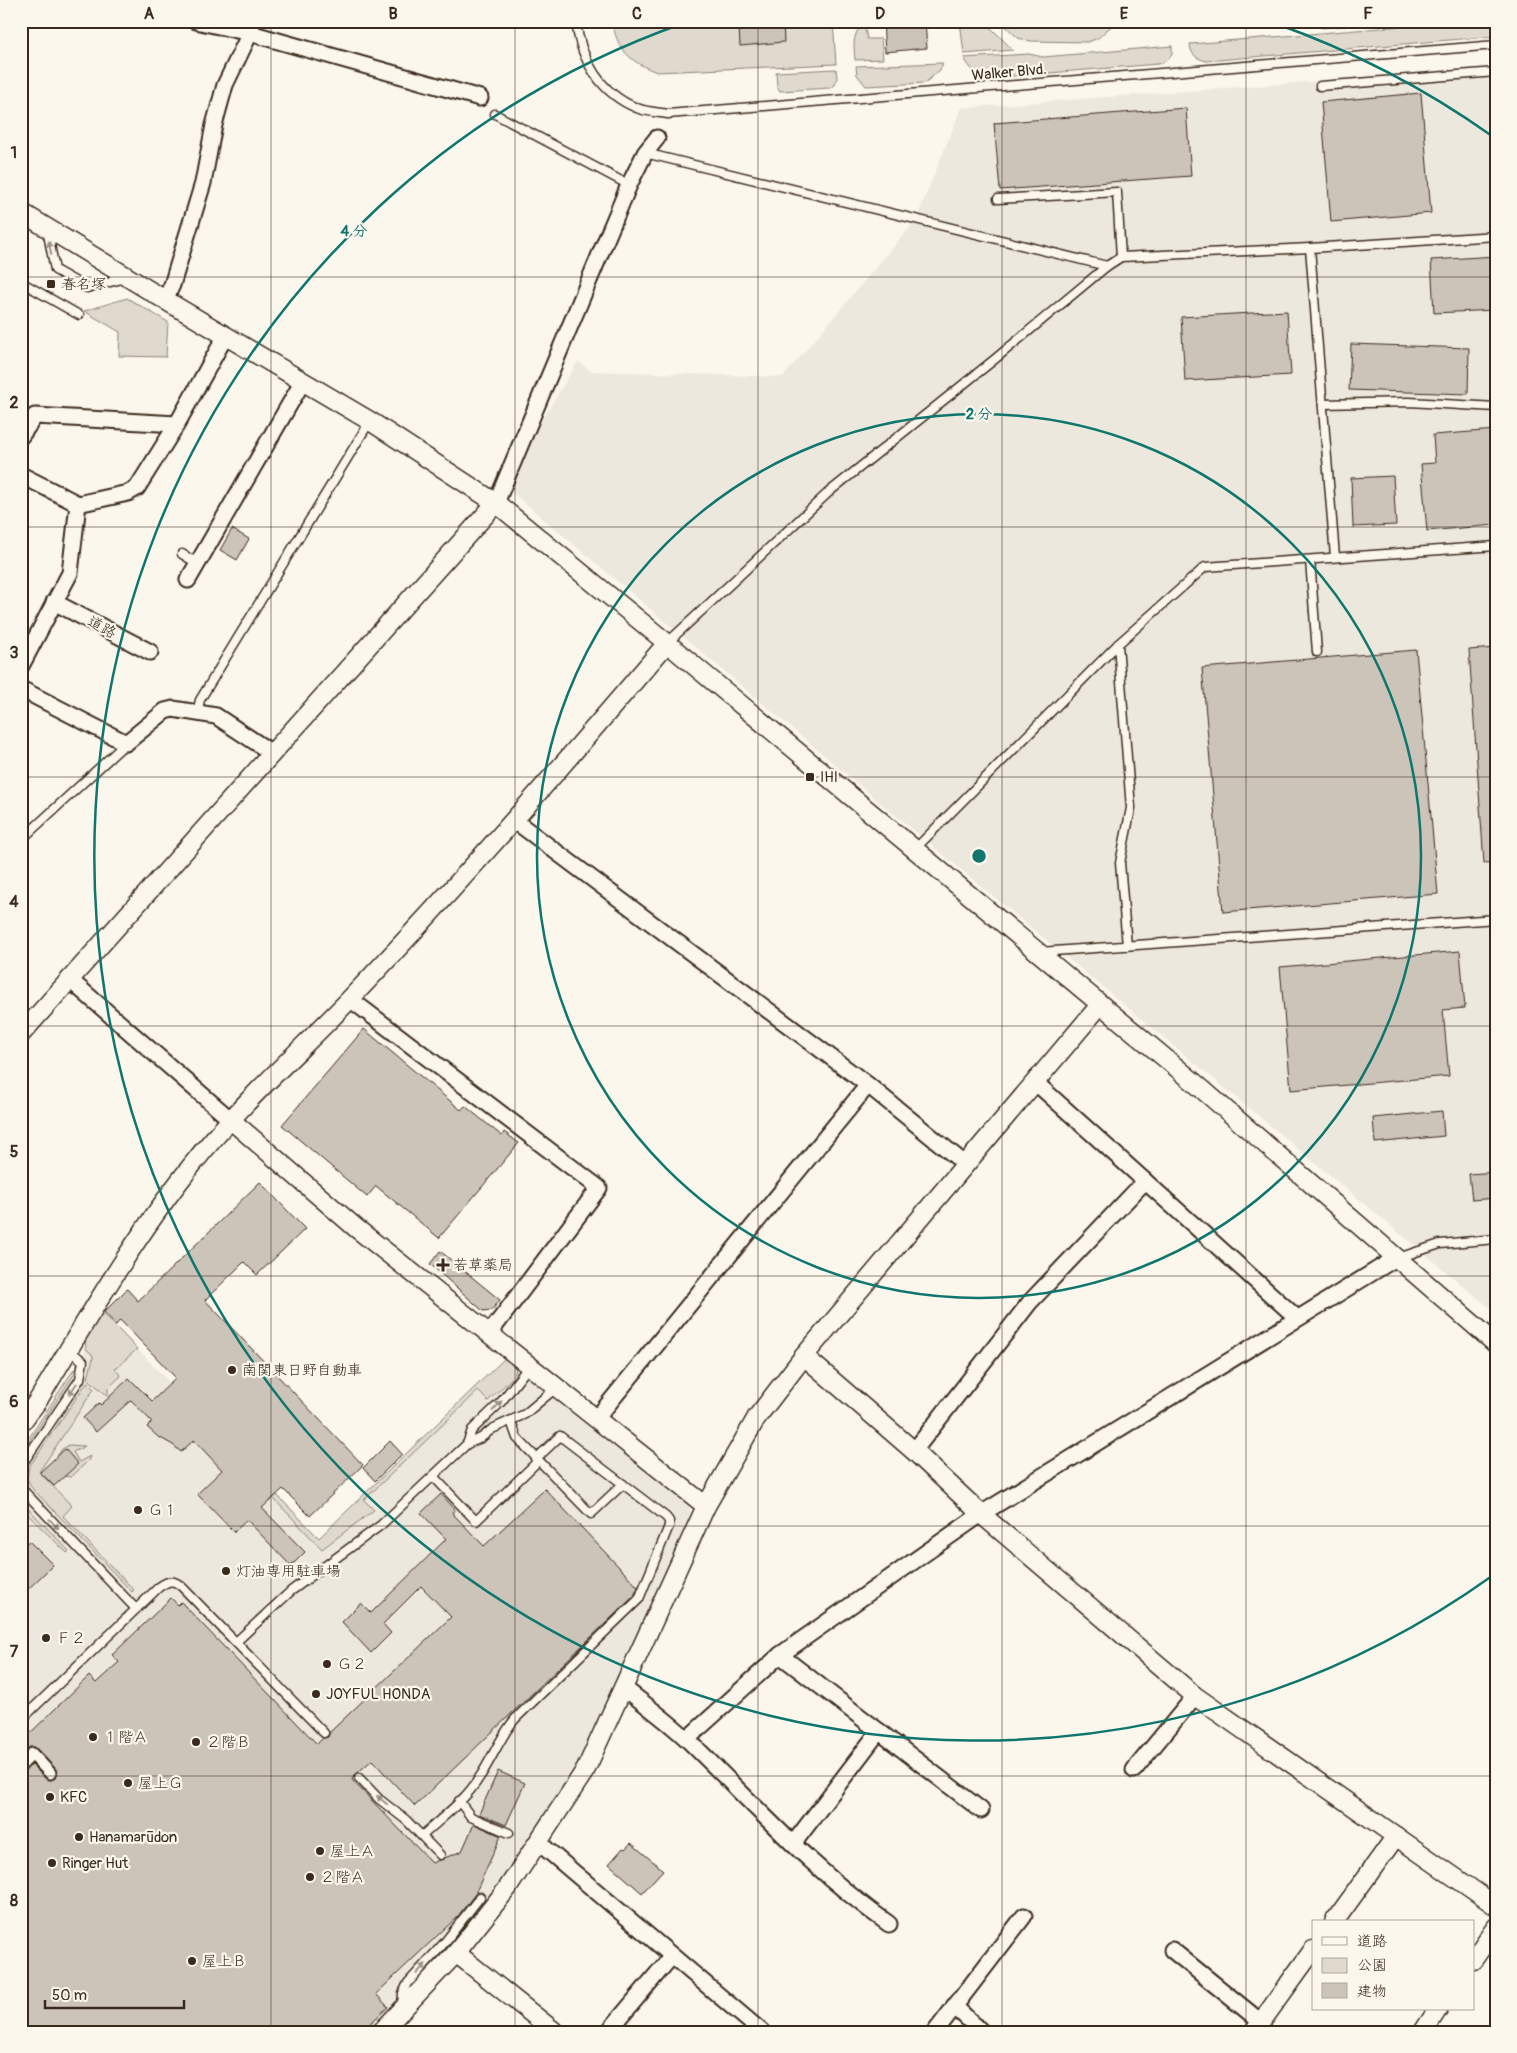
<svg xmlns="http://www.w3.org/2000/svg" width="1517" height="2053" font-family="Pangolin,'Klee One',sans-serif">
<style>
.built{fill:#ede8dd}
.green{fill:#dfd9ce;stroke:#8d8276}
.building{fill:#ccc4b9;stroke:#3b2a1e}
.lines{fill:none;stroke-linecap:round;stroke-linejoin:round}
.service-casing{stroke:#3b2a1e;stroke-width:11}
.pedestrian-casing{stroke:#3b2a1e;stroke-width:15}
.minor-casing{stroke:#3b2a1e;stroke-width:19}
.tertiary-casing{stroke:#3b2a1e;stroke-width:21}
.service{stroke:#fbf7ec;stroke-width:8}
.pedestrian{stroke:#fbf7ec;stroke-width:11}
.minor{stroke:#fbf7ec;stroke-width:15}
.tertiary{stroke:#fbf7ec;stroke-width:18}
.oneway{fill:#9b9085}
.grid{fill:none;stroke:#3b2a1e;stroke-width:1;stroke-opacity:0.55}
.ring{fill:none;stroke:#0f766e;stroke-width:2.5}
.poi-dot{fill:#3b2a1e;stroke:#fbf7ec;stroke-width:2}
.labels{text-anchor:middle;stroke-width:4.5;stroke-linejoin:round;paint-order:stroke}
.street-label{font-size:15px;fill:#3b2a1e;stroke:#fbf7ec}
.poi-label{font-size:15px;fill:#3b2a1e;stroke:#fbf7ec;text-anchor:start}
.centre{fill:#0f766e;stroke:#fbf7ec;stroke-width:2.5}
.ring-label{font-size:15px;text-anchor:middle;font-weight:bold;fill:#0f766e;stroke:#fbf7ec;stroke-width:4.5;stroke-linejoin:round;paint-order:stroke}
.neatline{fill:none;stroke:#3b2a1e;stroke-width:2}
.grid-label{font-size:16px;text-anchor:middle;font-weight:bold;fill:#3b2a1e}
</style>
<rect width="100%" height="100%" fill="#fbf7ec"/>
<filter id="ink" filterUnits="userSpaceOnUse"><feTurbulence type="fractalNoise" baseFrequency=".02" numOctaves="2"/><feDisplacementMap in="SourceGraphic" scale="10" xChannelSelector="R" yChannelSelector="G"/><feConvolveMatrix kernelMatrix="1 2 1 2 8 2 1 2 1" color-interpolation-filters="sRGB"/></filter>
<g filter="url(#ink)">
<g class="built">
<path d="M 1496,68 L 1496,1313 L 889,810 L 509,490 L 521,455 L 578,361 L 591,371 L 783,377 L 916,220 L 961,108 Z"/>
<path d="M 102,1312 L 319,1538 L 505,1358 L 688,1502 L 692,1517 L 581,1763 L 506,1875 L 451,1948 L 368,2032 L 21,2032 L 21,1450 L 74,1369 L 86,1349 L 85,1340 Z"/>
</g>
<g class="green">
<path d="M 613,21 L 833,21 L 836,64 L 657,72 C 632,63 615,49 613,21 Z"/>
<path d="M 960,21 L 984,21 L 1013,50 L 964,54 Z"/>
<path d="M 1000,21 L 1117,21 L 1098,38 L 1088,42 L 1031,41 L 1018,38 Z"/>
<path d="M 1314,21 L 1401,21 L 1322,28 Z"/>
<path d="M 1463,21 L 1496,21 L 1496,36 L 1206,61 C 1196,58 1191,55 1190,44 Z"/>
<path d="M 860,27 L 865,27 L 867,39 L 881,39 L 883,59 L 855,60 C 854,48 852,37 860,27 Z"/>
<path d="M 1172,46 L 1172,55 L 1166,61 L 1158,64 L 989,78 C 976,75 971,70 964,58 L 1029,54 L 1043,57 Z"/>
<path d="M 943,63 L 940,70 L 925,83 L 866,86 L 857,75 L 856,66 Z"/>
<path d="M 836,69 L 837,78 L 835,85 L 830,88 L 780,91 L 777,86 L 776,72 Z"/>
<path d="M 127,298 L 168,322 L 166,357 L 119,356 L 120,332 L 84,311 Z"/>
<path d="M 102,1312 L 137,1349 L 115,1369 L 121,1376 L 108,1388 L 108,1396 L 88,1379 L 93,1358 L 92,1354 L 86,1349 L 85,1340 Z"/>
<path d="M 505,1358 L 516,1369 L 514,1376 L 488,1401 L 478,1391 L 364,1500 L 374,1510 L 322,1549 L 273,1498 L 277,1495 L 319,1538 Z"/>
<path d="M 74,1369 L 75,1373 L 21,1454 L 21,1450 Z"/>
<path d="M 87,1382 L 94,1389 L 39,1472 L 72,1506 L 63,1516 L 134,1590 L 132,1592 L 31,1487 L 27,1478 L 29,1467 Z"/>
<path d="M 69,1445 L 85,1446 L 73,1452 L 79,1462 L 90,1456 L 88,1461 L 71,1477 L 63,1476 L 57,1457 L 62,1449 Z"/>
<path d="M 21,1501 L 69,1551 L 67,1553 L 21,1508 Z"/>
</g>
<g class="building">
<path d="M 883,21 L 925,21 L 927,48 L 885,52 Z"/>
<path d="M 783,23 L 784,42 L 740,46 L 739,26 Z"/>
<path d="M 1421,93 L 1431,213 L 1331,222 L 1321,102 Z"/>
<path d="M 1186,108 L 1191,176 L 1000,190 L 994,123 Z"/>
<path d="M 1496,256 L 1496,310 L 1434,313 L 1431,260 Z"/>
<path d="M 1287,311 L 1291,375 L 1185,381 L 1181,317 Z"/>
<path d="M 1351,344 L 1469,348 L 1468,394 L 1349,390 Z"/>
<path d="M 1496,430 L 1496,525 L 1427,531 L 1421,464 L 1435,463 L 1433,435 Z"/>
<path d="M 1393,476 L 1396,525 L 1353,527 L 1351,478 Z"/>
<path d="M 232,529 L 249,539 L 237,560 L 220,550 Z"/>
<path d="M 1496,648 L 1496,862 L 1484,863 L 1469,650 Z"/>
<path d="M 1416,650 L 1438,894 L 1223,912 L 1202,668 Z"/>
<path d="M 1460,951 L 1465,1008 L 1443,1010 L 1449,1076 L 1291,1090 L 1280,967 Z"/>
<path d="M 364,1029 L 461,1110 L 465,1106 L 502,1136 L 504,1132 L 519,1143 L 439,1238 L 376,1186 L 367,1197 L 282,1125 Z"/>
<path d="M 1442,1111 L 1444,1136 L 1375,1143 L 1373,1118 Z"/>
<path d="M 1496,1172 L 1496,1198 L 1472,1200 L 1469,1174 Z"/>
<path d="M 260,1182 L 305,1229 L 257,1275 L 244,1262 L 205,1300 L 363,1465 L 310,1516 L 283,1489 L 262,1508 L 305,1552 L 291,1566 L 247,1520 L 234,1532 L 197,1494 L 222,1470 L 194,1440 L 181,1452 L 173,1445 L 157,1436 L 147,1427 L 152,1422 L 131,1400 L 96,1432 L 83,1418 L 99,1403 L 101,1405 L 129,1378 L 152,1401 L 176,1378 L 120,1320 L 116,1325 L 104,1312 L 127,1289 L 138,1301 Z"/>
<path d="M 440,1251 L 500,1300 L 492,1310 L 483,1311 L 430,1264 Z"/>
<path d="M 390,1441 L 402,1454 L 375,1481 L 363,1468 Z"/>
<path d="M 65,1449 L 78,1464 L 54,1486 L 40,1472 Z"/>
<path d="M 545,1489 L 638,1587 L 634,1596 L 415,1806 L 372,1760 L 354,1776 L 352,1780 L 432,1863 L 462,1851 L 474,1824 L 501,1836 L 475,1894 L 458,1916 L 376,1994 L 388,2007 L 361,2032 L 21,2032 L 21,1772 L 32,1765 L 45,1778 L 51,1780 L 55,1778 L 57,1772 L 35,1747 L 30,1747 L 21,1754 L 21,1742 L 89,1676 L 96,1683 L 119,1662 L 112,1655 L 171,1598 L 178,1605 L 181,1602 L 317,1744 L 323,1738 L 328,1737 L 330,1732 L 451,1617 L 421,1586 L 383,1624 L 391,1633 L 371,1653 L 342,1622 L 361,1603 L 371,1613 L 446,1539 L 421,1513 L 441,1494 L 455,1509 L 452,1513 L 484,1546 Z"/>
<path d="M 29,1541 L 53,1565 L 21,1596 L 21,1548 Z"/>
<path d="M 498,1771 L 525,1783 L 506,1825 L 479,1814 Z"/>
<path d="M 631,1843 L 663,1870 L 642,1893 L 609,1864 L 623,1848 L 625,1849 Z"/>
</g>
<g class="lines">
<defs>
<g id="service">
<path d="M 576,21 C 580,59 601,94 637,108 C 646,112 658,112 668,114 L 1496,45"/>
<path d="M 1320,86 L 1496,72"/>
<path d="M 495,114 L 629,185"/>
<path d="M 645,153 L 1107,266 L 995,359 L 829,492 L 667,643"/>
<path d="M 998,199 L 1117,192 L 1121,257"/>
<path d="M 47,229 L 55,270 L 87,288 L 126,278"/>
<path d="M 1310,248 L 1335,557"/>
<path d="M 1107,266 L 1121,257 L 1310,248 L 1496,236"/>
<path d="M 21,282 L 79,315"/>
<path d="M 1323,404 L 1409,402 L 1496,407"/>
<path d="M 182,554 L 197,563"/>
<path d="M 1310,560 L 1317,652"/>
<path d="M 1118,644 L 1131,808 L 1120,863 L 1127,946"/>
<path d="M 197,713 L 200,700 L 370,421"/>
<path d="M 21,840 L 126,743"/>
<path d="M 914,850 L 1118,644 L 1205,567 L 1496,546"/>
<path d="M 1040,952 L 1496,919"/>
<path d="M 1398,1258 L 1440,1244 L 1496,1239"/>
<path d="M 511,1421 L 517,1438 L 591,1514 L 623,1484"/>
<path d="M 467,1444 L 472,1430 L 501,1402 L 529,1366"/>
<path d="M 21,1466 L 80,1379 L 83,1361 L 69,1350"/>
<path d="M 21,1488 L 136,1609"/>
<path d="M 236,1642 L 291,1591 L 381,1525 L 467,1444 L 481,1438 L 492,1429 L 525,1414 L 557,1387"/>
<path d="M 21,1720 L 159,1587 C 169,1580 174,1579 183,1588 L 324,1733"/>
<path d="M 359,1778 L 379,1799 L 406,1820 L 440,1855"/>
<path d="M 459,1801 L 471,1817 L 509,1833"/>
<path d="M 422,1836 C 441,1818 465,1801 479,1778 C 492,1759 500,1737 515,1719 L 639,1599 L 669,1526 L 669,1521 L 666,1517 L 560,1436 L 537,1458 L 535,1464 L 476,1521 L 433,1476"/>
<path d="M 402,2005 L 403,1993 L 408,1983 L 445,1942 L 480,1897"/>
</g>
<path id="pedestrian" d="M 21,1765 L 32,1754 L 50,1773"/>
<g id="minor">
<path d="M 196,21 L 250,33 L 480,98"/>
<path d="M 165,300 L 172,285 L 203,183 L 214,125 L 225,85 L 250,33 L 253,21"/>
<path d="M 21,436 L 35,416 L 177,424"/>
<path d="M 21,475 L 78,504 L 128,493 L 137,488 L 177,424 L 226,335"/>
<path d="M 496,503 L 629,185 L 645,153 L 657,138"/>
<path d="M 188,580 L 303,381"/>
<path d="M 54,602 L 150,652"/>
<path d="M 21,666 L 70,573 L 78,504"/>
<path d="M 21,689 L 126,743 L 165,711 L 173,709 L 216,716 L 272,753"/>
<path d="M 515,821 L 868,1085 L 965,1164"/>
<path d="M 69,979 L 231,1120"/>
<path d="M 350,999 L 599,1188 L 489,1334"/>
<path d="M 1035,1082 L 1297,1318"/>
<path d="M 596,1419 L 868,1085"/>
<path d="M 914,1451 L 1030,1302 L 1145,1181"/>
<path d="M 780,1655 L 981,1810"/>
<path d="M 624,1688 C 646,1705 669,1722 689,1741 C 754,1804 814,1872 889,1924"/>
<path d="M 687,1739 L 780,1655 L 981,1514 L 1396,1258"/>
<path d="M 1134,1770 L 1195,1696"/>
<path d="M 538,1842 L 762,2032"/>
<path d="M 793,1844 L 879,1731"/>
<path d="M 1172,1950 L 1261,2022"/>
<path d="M 954,2006 L 982,2032"/>
<path d="M 608,2032 L 672,1956"/>
<path d="M 935,2032 L 1024,1916"/>
</g>
<g id="tertiary">
<path d="M 21,212 L 165,300 L 370,421 L 496,503 L 667,643 L 1195,1083 L 1496,1344"/>
<path d="M 21,1034 L 496,503"/>
<path d="M 231,1120 L 356,1228 L 706,1506"/>
<path d="M 804,1356 L 914,1451 L 981,1514 L 1195,1696 L 1496,1906"/>
<path d="M 21,1423 L 37,1402 C 86,1321 133,1239 192,1165 C 239,1105 297,1054 350,999 C 460,884 564,764 667,643"/>
<path d="M 1334,1922 L 1396,1836"/>
<path d="M 456,1953 L 555,2032"/>
<path d="M 1473,1960 L 1496,1927"/>
<path d="M 381,2032 L 456,1953 L 507,1889 L 586,1769 L 706,1506 L 757,1417 L 804,1356 L 1100,1005"/>
<path d="M 1254,2032 L 1313,1950"/>
<path d="M 1423,2032 L 1438,2009"/>
</g>
</defs>
<use href="#service" class="service-casing"/>
<use href="#pedestrian" class="pedestrian-casing"/>
<use href="#minor" class="minor-casing"/>
<use href="#tertiary" class="tertiary-casing"/>
<use href="#service" class="service"/>
<use href="#pedestrian" class="pedestrian"/>
<use href="#minor" class="minor"/>
<use href="#tertiary" class="tertiary"/>
</g>
<defs><path id="oneway-solid" d="M-6-.8H1V-3.2L6.5 0L1 3.2V.8H-6Z" transform="scale(1.25)"/></defs>
<g class="oneway">
<use href="#oneway-solid" transform="translate(50 248) rotate(-101)"/>
<use href="#oneway-solid" transform="translate(73 1389) rotate(123)"/>
<use href="#oneway-solid" transform="translate(497 1406) rotate(-47)"/>
<use href="#oneway-solid" transform="translate(54 1524) rotate(46)"/>
<use href="#oneway-solid" transform="translate(382 1800) rotate(-140)"/>
<use href="#oneway-solid" transform="translate(421 1969) rotate(-47)"/>
</g>
</g>
<path class="grid" d="M 271,21 L 271,2032M 515,21 L 515,2032M 758,21 L 758,2032M 1002,21 L 1002,2032M 1246,21 L 1246,2032M 21,277 L 1496,277M 21,527 L 1496,527M 21,777 L 1496,777M 21,1026 L 1496,1026M 21,1276 L 1496,1276M 21,1526 L 1496,1526M 21,1776 L 1496,1776"/>
<g class="ring">
<circle cx="979" cy="856" r="442"/>
<path d="M1492 1576A884 884 0 1 1 684 23M1274 23A884 884 0 0 1 1492 136"/>
</g>
<g class="poi-dot">
<rect x="46" y="279" width="10" height="10" rx="2.5"/>
<rect x="805" y="772" width="10" height="10" rx="2.5"/>
<path d="M440.5 1257.5h5v5h5v5h-5v5h-5v-5h-5v-5h5z"/>
<circle cx="232" cy="1370" r="5"/>
<circle cx="138" cy="1510" r="5"/>
<circle cx="226" cy="1571" r="5"/>
<circle cx="46" cy="1638" r="5"/>
<circle cx="327" cy="1664" r="5"/>
<circle cx="316" cy="1694" r="5"/>
<circle cx="93" cy="1737" r="5"/>
<circle cx="196" cy="1742" r="5"/>
<circle cx="128" cy="1783" r="5"/>
<circle cx="50" cy="1797" r="5"/>
<circle cx="79" cy="1837" r="5"/>
<circle cx="320" cy="1851" r="5"/>
<circle cx="52" cy="1863" r="5"/>
<circle cx="310" cy="1877" r="5"/>
<circle cx="192" cy="1961" r="5"/>
</g>
<g class="labels">
<g class="street-label">
<text transform="translate(1009 72) rotate(-5)" y="5">Walker Blvd.</text>
<text transform="translate(102 627) rotate(28)" y="5">道路</text>
</g>
<g class="poi-label">
<text x="61" y="289">春名塚</text>
<text x="820" y="782">IHI</text>
<text x="453" y="1270">若草薬局</text>
<text x="242" y="1375">南関東日野自動車</text>
<text x="148" y="1515">Ｇ１</text>
<text x="236" y="1576">灯油専用駐車場</text>
<text x="56" y="1643">Ｆ２</text>
<text x="337" y="1669">Ｇ２</text>
<text x="326" y="1699">JOYFUL HONDA</text>
<text x="103" y="1742">１階Ａ</text>
<text x="206" y="1747">２階Ｂ</text>
<text x="138" y="1788">屋上Ｇ</text>
<text x="60" y="1802">KFC</text>
<text x="89" y="1842">Hanamarūdon</text>
<text x="330" y="1856">屋上Ａ</text>
<text x="62" y="1868">Ringer Hut</text>
<text x="320" y="1882">２階Ａ</text>
<text x="202" y="1966">屋上Ｂ</text>
</g>
</g>
<circle cx="979" cy="856" r="8" class="centre"/>
<g class="ring-label">
<text x="354" y="236">4 分</text>
<text x="979" y="419">2 分</text>
</g>
<rect width="1517" height="2053" fill="none" stroke="#fbf7ec" stroke-width="55"/>
<rect x="1312" y="1920" width="162" height="90" fill="#fbf7ec" stroke="#aea59a"/>
<rect x="1322" y="1937" width="25" height="8" fill="#fbf7ec" stroke="#aea59a"/>
<text x="1357" y="1946" font-size="15" fill="#3b2a1e">道路</text>
<rect x="1322" y="1958" width="25" height="15" fill="#dfd9ce" stroke="#aea59a"/>
<text x="1357" y="1970" font-size="15" fill="#3b2a1e">公園</text>
<rect x="1322" y="1983" width="25" height="15" fill="#ccc4b9" stroke="#aea59a"/>
<text x="1357" y="1996" font-size="15" fill="#3b2a1e">建物</text>
<path d="M45 2000v8h139v-8" fill="none" stroke="#3b2a1e" stroke-width="2.5"/>
<text x="52" y="2000" font-size="15" fill="#3b2a1e" stroke="#fbf7ec" stroke-width="4" paint-order="stroke">50 m</text>
<rect x="28" y="28" width="1462" height="1998" class="neatline"/>
<g class="grid-label">
<text x="149" y="19">A</text>
<text x="393" y="19">B</text>
<text x="637" y="19">C</text>
<text x="880" y="19">D</text>
<text x="1124" y="19">E</text>
<text x="1368" y="19">F</text>
<text x="14" y="158">1</text>
<text x="14" y="408">2</text>
<text x="14" y="658">3</text>
<text x="14" y="907">4</text>
<text x="14" y="1157">5</text>
<text x="14" y="1407">6</text>
<text x="14" y="1657">7</text>
<text x="14" y="1906">8</text>
</g>
</svg>
